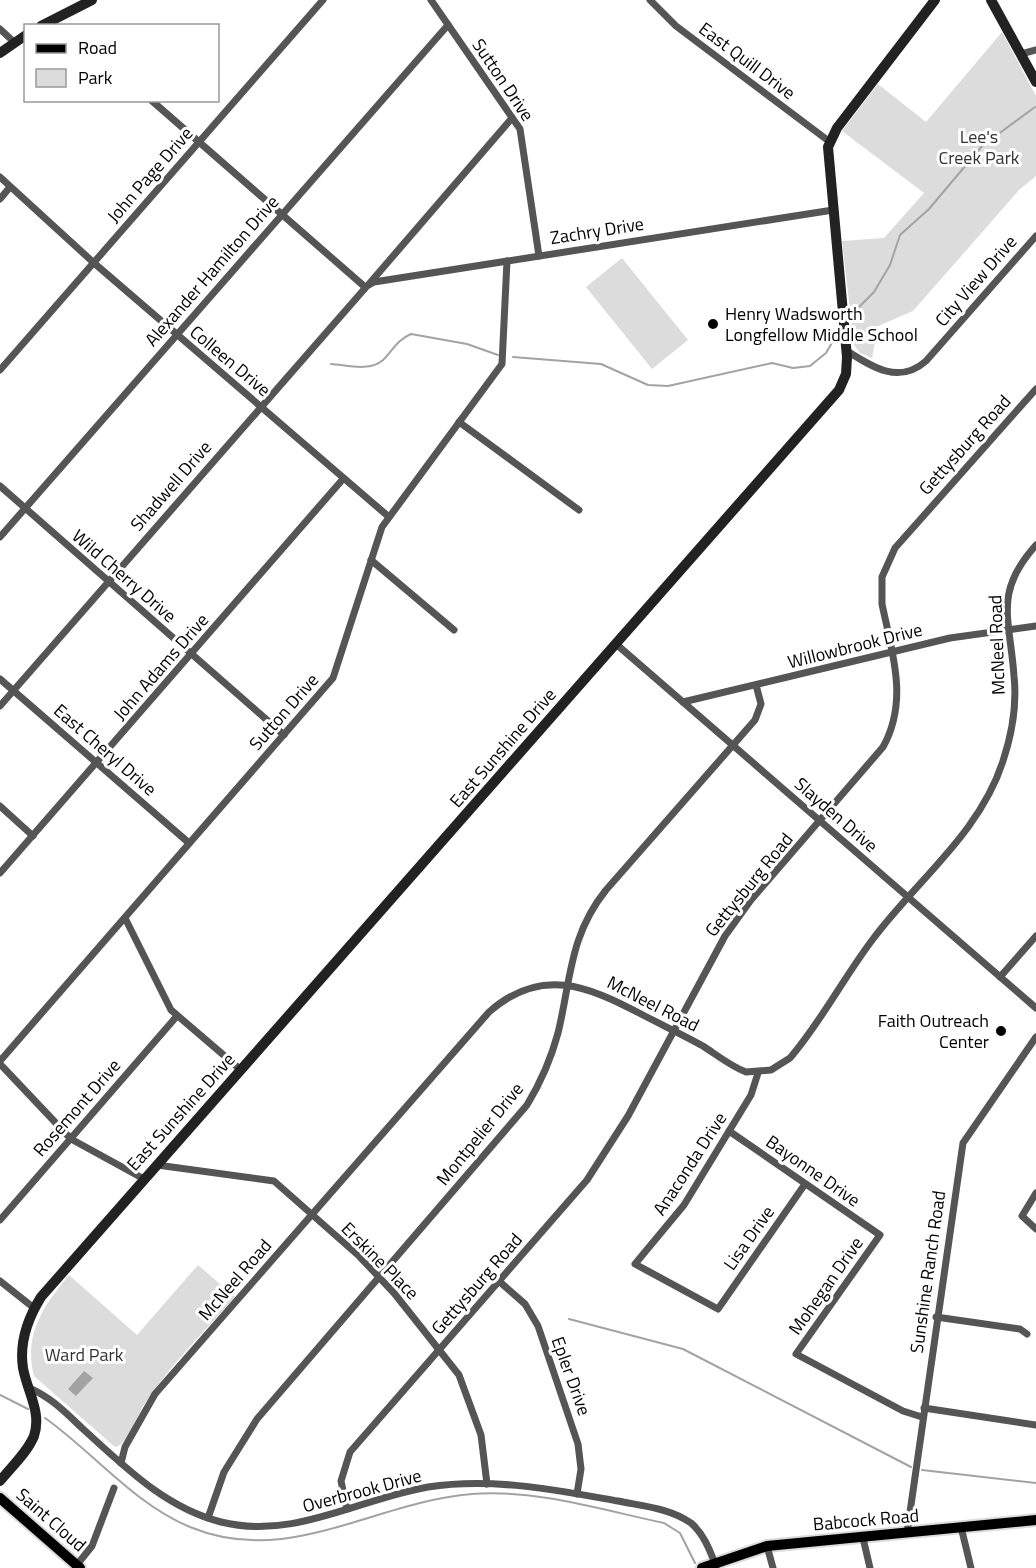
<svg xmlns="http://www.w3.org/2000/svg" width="1036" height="1568" font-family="'Titillium Web',sans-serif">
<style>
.green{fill:#dcdcdc}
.water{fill:#a3a3a3}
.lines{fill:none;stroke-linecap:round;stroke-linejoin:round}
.stream{stroke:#a3a3a3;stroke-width:2}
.primary-casing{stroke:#dbdbdb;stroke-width:14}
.street{stroke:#555;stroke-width:7}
.secondary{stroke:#222;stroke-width:10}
.primary{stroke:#000;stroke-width:10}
.poi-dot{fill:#000;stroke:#fff;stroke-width:2}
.labels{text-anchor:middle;stroke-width:6;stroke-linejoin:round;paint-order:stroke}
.street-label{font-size:18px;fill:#000;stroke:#fff}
.park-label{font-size:18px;fill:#333;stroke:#fff}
.poi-label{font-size:18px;fill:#000;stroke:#fff;text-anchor:start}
</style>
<rect width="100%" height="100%" fill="#fff"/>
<g class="green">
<path d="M 1002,32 L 1036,96 L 1036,176 L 1019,190 L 913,311 L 878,326 L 872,358 L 860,353 L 854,345 L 842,241 L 884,238 L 924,193 L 842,131 L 878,84 L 926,122 Z"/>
<path d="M 622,258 L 688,340 L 652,369 L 586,287 Z"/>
<path d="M 198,1265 L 235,1297 C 205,1331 170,1365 145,1403 C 137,1415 128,1445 115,1447 L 34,1376 C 23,1335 44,1305 69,1275 L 137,1335 Z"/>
</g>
<path class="water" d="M 84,1371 L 93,1378 L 76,1396 L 68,1389 Z"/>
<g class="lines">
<g class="stream">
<path d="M 854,312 L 874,292 L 890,265 L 900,235 L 929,209 L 982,146 L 1035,107"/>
<path d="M 513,357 L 601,364 L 648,385 L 668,386 L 772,363 L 793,368 L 810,366 L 826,353 L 837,334"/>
<path d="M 331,364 C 347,365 369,372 383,360 C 393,350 397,340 411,334 L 467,344 L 498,355"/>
<path d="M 569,1319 L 683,1349 L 911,1467"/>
<path d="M 0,1395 L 28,1409"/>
<path d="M 45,1418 C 93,1452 134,1504 190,1527 C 289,1568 373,1502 472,1494 C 535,1489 602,1510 664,1523 L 680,1533 L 695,1563"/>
<path d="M 922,1470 L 1036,1483"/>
</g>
<defs>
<g id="primary">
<path d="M 0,1498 L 80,1568"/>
<path d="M 702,1568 L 767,1546 L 1036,1520"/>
</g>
</defs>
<use href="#primary" class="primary-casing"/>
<g class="street">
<path d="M 431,0 L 520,129 L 539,256"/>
<path d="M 650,0 L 676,26 L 830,142"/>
<path d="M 0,29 L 14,42"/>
<path d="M 1021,54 L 1036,50"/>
<path d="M 151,100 L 365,287"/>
<path d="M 0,177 L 94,263 L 389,517"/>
<path d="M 0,199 L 10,187"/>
<path d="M 369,284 L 512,118"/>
<path d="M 847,351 C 872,367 899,385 926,361 L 1036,236"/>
<path d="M 0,370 L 323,0"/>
<path d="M 459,422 L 579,510"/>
<path d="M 0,486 L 284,735"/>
<path d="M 0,537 L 448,25"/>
<path d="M 371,560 L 454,630"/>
<path d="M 616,644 L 1036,1008"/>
<path d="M 0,679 L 189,843"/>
<path d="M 683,702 L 950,638 L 1036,626"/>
<path d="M 0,706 L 367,286 L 374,282 L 833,210"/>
<path d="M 0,806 L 33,836"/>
<path d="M 0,873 L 343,479"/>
<path d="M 125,918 L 171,1010 L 241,1070"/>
<path d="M 1000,977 L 1036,936"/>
<path d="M 0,1061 L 333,678 L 382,527 L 502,364 L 507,261"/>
<path d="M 0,1064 L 71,1139 L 144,1179"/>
<path d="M 758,1073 L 751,1095 L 684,1205 L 635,1264 L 718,1309 L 805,1184"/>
<path d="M 729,1131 L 880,1235 L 796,1354 L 903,1411 L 922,1417"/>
<path d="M 157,1165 L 274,1181 L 359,1256 L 394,1293 L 459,1375 L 481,1435 L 487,1484"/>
<path d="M 1036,1193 L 1022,1216 L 1036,1229"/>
<path d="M 0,1220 L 177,1016"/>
<path d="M 0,1281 L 34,1308"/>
<path d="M 500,1282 L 525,1304 L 538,1326 L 578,1444 L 581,1469 L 577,1494"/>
<path d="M 936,1317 L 1020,1329 L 1027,1334"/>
<path d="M 29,1388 C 51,1397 66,1413 83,1429 C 124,1466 165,1508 221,1522 C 294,1540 358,1499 428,1487 C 492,1477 555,1490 618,1501 C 642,1506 670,1508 691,1523 C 704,1534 710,1551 716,1566"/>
<path d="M 924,1408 L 1036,1425"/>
<path d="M 121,1463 L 125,1447 L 155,1394 L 489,1012 C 541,966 588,986 641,1014 C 662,1025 683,1035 703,1046 C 717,1055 730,1066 746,1072 L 771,1070 L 790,1058 C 821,1022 844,977 873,939 C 917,880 980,833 1003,761 C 1012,734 1017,704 1014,676 C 1010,618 993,593 1036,545"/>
<path d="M 347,1509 L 341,1481 L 350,1452 L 587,1180 L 628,1116 L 725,936 L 751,900 L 883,747 C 909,700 892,653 882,604 L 882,577 L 895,548 L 1036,389"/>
<path d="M 208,1518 L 224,1472 L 257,1419 L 527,1105 C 541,1082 551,1059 558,1033 C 571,980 569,936 606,890 L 755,720 L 761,704 L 756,685"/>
<path d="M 961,1527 L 971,1568"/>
<path d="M 907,1533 L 963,1143 L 1036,1037"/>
<path d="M 863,1538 L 870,1568"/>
<path d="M 767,1546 L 773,1568"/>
<path d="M 76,1566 L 92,1546 L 114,1488"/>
</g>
<g class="secondary">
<path d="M 991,0 L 1036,82"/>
<path d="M 41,26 L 92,0"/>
<path d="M 0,53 L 26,35"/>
<path d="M 0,1481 C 11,1467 27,1453 34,1436 C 42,1412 27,1391 23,1368 C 19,1342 28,1318 41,1297 L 839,390 L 846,374 L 847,357 L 828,147 L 837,128 L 935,0"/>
</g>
<use href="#primary" class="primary"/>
</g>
<g class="poi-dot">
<circle cx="713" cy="324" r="6"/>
<circle cx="1001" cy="1031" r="6"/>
</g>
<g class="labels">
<g class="street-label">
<text transform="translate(747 61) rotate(37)" y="6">East Quill Drive</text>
<text transform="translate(503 80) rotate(56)" y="6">Sutton Drive</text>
<text transform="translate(150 175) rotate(-49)" y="6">John Page Drive</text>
<text transform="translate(597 231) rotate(-9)" y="6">Zachry Drive</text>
<text transform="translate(212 271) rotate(-49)" y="6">Alexander Hamilton Drive</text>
<text transform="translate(976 281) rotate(-49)" y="6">City View Drive</text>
<text transform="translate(230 361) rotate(40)" y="6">Colleen Drive</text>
<text transform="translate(965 445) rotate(-48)" y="6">Gettysburg Road</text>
<text transform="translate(171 486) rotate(-49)" y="6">Shadwell Drive</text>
<text transform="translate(124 576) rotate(41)" y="6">Wild Cherry Drive</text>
<text transform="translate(997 645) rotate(-92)" y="6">McNeel Road</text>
<text transform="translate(855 646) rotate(-14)" y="6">Willowbrook Drive</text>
<text transform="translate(161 667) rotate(-49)" y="6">John Adams Drive</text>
<text transform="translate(284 712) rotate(-49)" y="6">Sutton Drive</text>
<text transform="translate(503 748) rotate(-49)" y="6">East Sunshine Drive</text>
<text transform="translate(105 750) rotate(41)" y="6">East Cheryl Drive</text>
<text transform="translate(836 815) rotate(41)" y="6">Slayden Drive</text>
<text transform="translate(749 885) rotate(-51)" y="6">Gettysburg Road</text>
<text transform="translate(653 1004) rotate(27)" y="6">McNeel Road</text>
<text transform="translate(77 1108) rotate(-49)" y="6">Rosemont Drive</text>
<text transform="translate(181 1112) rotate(-48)" y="6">East Sunshine Drive</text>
<text transform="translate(480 1134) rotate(-51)" y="6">Montpelier Drive</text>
<text transform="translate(690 1164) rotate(-57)" y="6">Anaconda Drive</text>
<text transform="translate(813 1171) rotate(35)" y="6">Bayonne Drive</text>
<text transform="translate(749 1238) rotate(-55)" y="6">Lisa Drive</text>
<text transform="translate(380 1261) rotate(45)" y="6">Erskine Place</text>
<text transform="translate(928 1272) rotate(-82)" y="6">Sunshine Ranch Road</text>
<text transform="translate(235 1280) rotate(-49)" y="6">McNeel Road</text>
<text transform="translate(477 1284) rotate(-49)" y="6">Gettysburg Road</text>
<text transform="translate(826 1286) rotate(-55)" y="6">Mohegan Drive</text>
<text transform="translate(571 1376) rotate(70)" y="6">Epler Drive</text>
<text transform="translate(362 1491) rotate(-15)" y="6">Overbrook Drive</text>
<text transform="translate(51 1520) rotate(41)" y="6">Saint Cloud</text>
<text transform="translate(866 1520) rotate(-5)" y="6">Babcock Road</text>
</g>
<g class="park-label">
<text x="979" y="143">Lee's<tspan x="979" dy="21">Creek Park</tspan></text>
<text x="84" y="1361">Ward Park</text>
</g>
<g class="poi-label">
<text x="725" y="320">Henry Wadsworth<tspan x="725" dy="21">Longfellow Middle School</tspan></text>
<text x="989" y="1027" text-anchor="end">Faith Outreach<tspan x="989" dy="21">Center</tspan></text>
</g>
</g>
<rect x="24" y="24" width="195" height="78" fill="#ffffff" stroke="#999999" stroke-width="1.5"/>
<rect x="36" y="44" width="30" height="9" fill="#000000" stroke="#999999" stroke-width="1.5"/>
<text x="78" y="54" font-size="18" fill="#000000">Road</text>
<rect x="36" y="69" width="30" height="18" fill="#dcdcdc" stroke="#999999" stroke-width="1.5"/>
<text x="78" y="84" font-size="18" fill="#000000">Park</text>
</svg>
